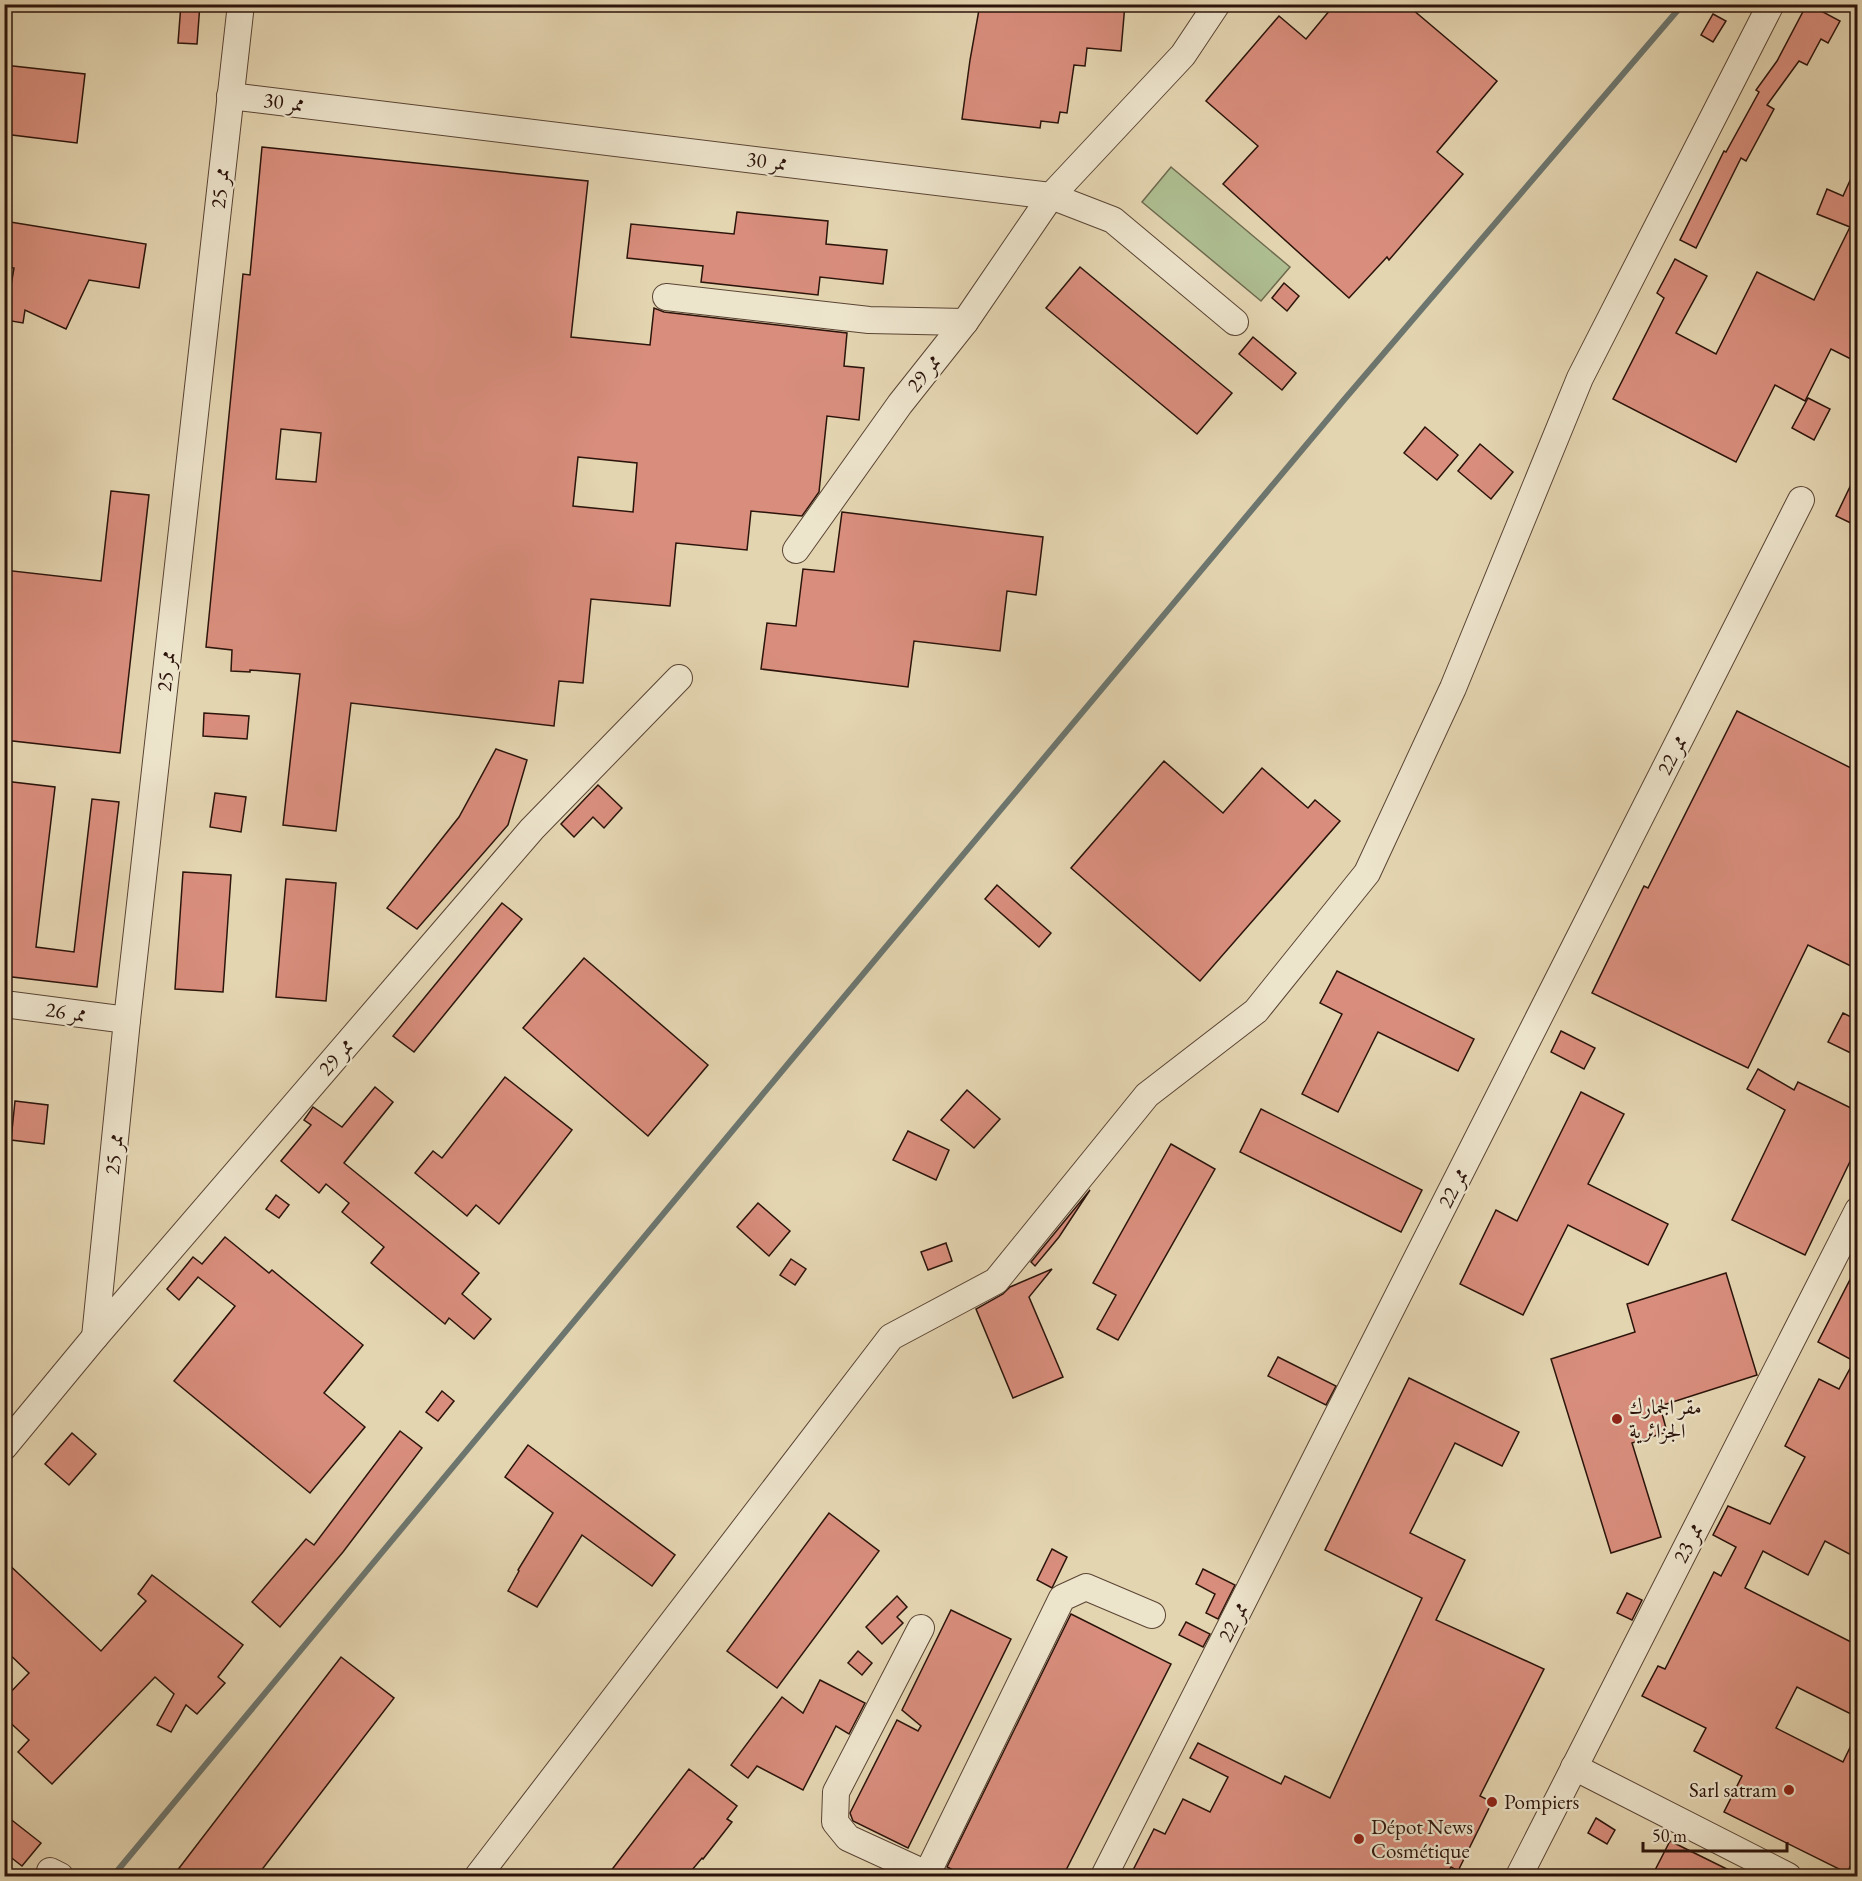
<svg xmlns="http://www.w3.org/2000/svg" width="1862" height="1881" font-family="'EB Garamond',Amiri,serif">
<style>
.green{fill:#aebe91;stroke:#6d694e;stroke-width:1.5}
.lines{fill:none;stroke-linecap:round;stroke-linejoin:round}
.stream{stroke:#6c766f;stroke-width:6}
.building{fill:#d98e7d;stroke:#2c140b;stroke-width:1.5;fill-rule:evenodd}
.minor-casing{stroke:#5a4434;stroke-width:28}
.minor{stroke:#ede4cc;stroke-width:26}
.poi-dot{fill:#8f2418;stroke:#ede4cc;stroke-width:2}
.labels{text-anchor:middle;stroke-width:4.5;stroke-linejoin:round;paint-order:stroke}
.street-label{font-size:21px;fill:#2c140b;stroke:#ede4cc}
.poi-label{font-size:21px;fill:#2c140b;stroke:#ede4cc;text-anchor:start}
</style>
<rect width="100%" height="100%" fill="#e4d5b1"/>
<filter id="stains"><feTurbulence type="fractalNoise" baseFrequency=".00333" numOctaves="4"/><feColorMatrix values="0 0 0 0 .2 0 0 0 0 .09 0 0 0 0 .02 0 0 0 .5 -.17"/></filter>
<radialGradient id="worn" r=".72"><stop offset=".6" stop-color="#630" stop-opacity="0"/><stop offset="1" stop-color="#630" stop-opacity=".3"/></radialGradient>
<path class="green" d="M 1171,167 L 1290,267 L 1261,301 L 1142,202 Z"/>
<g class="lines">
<path class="stream" d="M 113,1876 L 797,1053 L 1343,401 L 1683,4"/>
</g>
<g class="building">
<path d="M 181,4 L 200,4 L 197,44 L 178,43 Z"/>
<path d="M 980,4 L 1125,4 L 1121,51 L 1087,48 L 1085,66 L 1074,65 L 1067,113 L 1060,112 L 1058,123 L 1041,121 L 1040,128 L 962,119 L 970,60 Z"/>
<path d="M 1335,4 L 1406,4 L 1497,81 L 1437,152 L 1463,174 L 1389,260 L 1387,257 L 1349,298 L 1223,184 L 1258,146 L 1206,101 L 1279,16 L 1306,39 Z"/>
<path d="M 1807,4 L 1824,4 L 1821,11 L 1840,21 L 1828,43 L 1821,39 L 1807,65 L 1799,61 L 1767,105 L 1774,109 L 1746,161 L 1741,158 L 1696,248 L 1680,240 L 1724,151 L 1726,152 L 1759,92 L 1756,90 L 1777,61 Z"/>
<path d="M 1713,14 L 1726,21 L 1713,42 L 1701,35 Z"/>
<path d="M 4,65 L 85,74 L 77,143 L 4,134 Z"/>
<path d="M 262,147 L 588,181 L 571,337 L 650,345 L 654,308 L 664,312 L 847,333 L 844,366 L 864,368 L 859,420 L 827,416 L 819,492 L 802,516 L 751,511 L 747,550 L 676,543 L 670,606 L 591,599 L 583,683 L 559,681 L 554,726 L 351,703 L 336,831 L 283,825 L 300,674 L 250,670 L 250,672 L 231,671 L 232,650 L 206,647 L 243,274 L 250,275 ZM 281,429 L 321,433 L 316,482 L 276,479 ZM 578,457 L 637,463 L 633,512 L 573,506 Z"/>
<path d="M 1857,165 L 1857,362 L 1831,349 L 1805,401 L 1775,385 L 1736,462 L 1613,399 L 1664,298 L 1657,293 L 1675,259 L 1707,276 L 1676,333 L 1716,354 L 1757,272 L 1814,300 L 1850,227 L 1817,214 L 1827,189 L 1843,196 Z"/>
<path d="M 737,212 L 828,221 L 826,244 L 887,250 L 883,284 L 820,277 L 818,295 L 701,282 L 703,266 L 627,258 L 631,224 L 734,234 Z"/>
<path d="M 4,221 L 146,244 L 139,288 L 89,280 L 66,329 L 25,310 L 23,323 L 5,320 L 14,268 L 4,266 Z"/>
<path d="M 1080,267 L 1232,393 L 1197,434 L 1046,308 Z"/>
<path d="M 1284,283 L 1299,296 L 1287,311 L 1272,298 Z"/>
<path d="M 1253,337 L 1296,373 L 1282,390 L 1239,354 Z"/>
<path d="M 1808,398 L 1830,409 L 1814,440 L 1792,428 Z"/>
<path d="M 1425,427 L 1458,455 L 1437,480 L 1404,453 Z"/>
<path d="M 1480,444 L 1513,472 L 1491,499 L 1458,471 Z"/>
<path d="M 1857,472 L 1857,526 L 1836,516 Z"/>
<path d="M 111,491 L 149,495 L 120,753 L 4,740 L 4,570 L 101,581 Z"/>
<path d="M 842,512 L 1043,537 L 1036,595 L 1007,591 L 1000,651 L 914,641 L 908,687 L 761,669 L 767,623 L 796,626 L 803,569 L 834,572 Z"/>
<path d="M 1737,711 L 1857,771 L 1857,969 L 1808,945 L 1748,1068 L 1592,993 L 1644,886 L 1648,888 Z"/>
<path d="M 204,713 L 249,716 L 247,739 L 203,736 Z"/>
<path d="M 496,749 L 527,760 L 508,825 L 417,929 L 387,908 L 459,817 Z"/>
<path d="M 1164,761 L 1223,813 L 1262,768 L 1308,808 L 1315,800 L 1340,821 L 1200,981 L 1071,868 Z"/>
<path d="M 4,781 L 55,787 L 36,947 L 74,952 L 92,799 L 119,802 L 97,987 L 4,976 Z"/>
<path d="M 598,785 L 622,808 L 604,828 L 593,817 L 574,837 L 561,824 Z"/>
<path d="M 215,793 L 246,797 L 241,832 L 210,827 Z"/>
<path d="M 183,872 L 231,875 L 223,992 L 175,989 Z"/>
<path d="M 286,879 L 336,883 L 326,1001 L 276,997 Z"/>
<path d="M 997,885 L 1051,933 L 1039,947 L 985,899 Z"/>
<path d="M 502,903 L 522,919 L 414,1052 L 393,1036 Z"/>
<path d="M 584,958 L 708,1065 L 648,1136 L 523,1028 Z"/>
<path d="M 1337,971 L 1474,1039 L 1458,1071 L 1378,1032 L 1338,1112 L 1302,1094 L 1342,1014 L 1320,1003 Z"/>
<path d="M 1843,1013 L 1857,1020 L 1857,1056 L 1828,1042 Z"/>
<path d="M 1561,1031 L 1595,1048 L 1584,1069 L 1551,1052 Z"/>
<path d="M 1758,1069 L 1794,1090 L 1798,1082 L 1857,1111 L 1857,1147 L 1805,1255 L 1732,1220 L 1785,1110 L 1747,1089 Z"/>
<path d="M 505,1077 L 572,1130 L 499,1224 L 476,1205 L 467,1216 L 415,1173 L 433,1151 L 442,1158 Z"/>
<path d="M 375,1087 L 393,1102 L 344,1163 L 479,1273 L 462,1294 L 491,1319 L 474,1339 L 449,1318 L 445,1324 L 371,1263 L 384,1247 L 342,1212 L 349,1203 L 326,1184 L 319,1193 L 281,1161 L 311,1125 L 304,1120 L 313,1107 L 342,1127 Z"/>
<path d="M 967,1090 L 1000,1119 L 974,1148 L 941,1120 Z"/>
<path d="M 1581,1092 L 1624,1114 L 1588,1184 L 1668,1224 L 1648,1265 L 1568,1225 L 1523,1315 L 1460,1284 L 1496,1210 L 1517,1221 Z"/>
<path d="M 15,1101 L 48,1105 L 44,1144 L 11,1140 Z"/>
<path d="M 1261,1109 L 1422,1190 L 1401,1232 L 1240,1152 Z"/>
<path d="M 908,1131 L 949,1150 L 936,1180 L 893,1160 Z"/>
<path d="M 1171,1144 L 1215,1169 L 1118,1340 L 1097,1329 L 1116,1295 L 1093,1283 Z"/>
<path d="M 1090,1190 L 1059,1237 L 1035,1266 L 1031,1262 Z"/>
<path d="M 276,1195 L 289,1205 L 279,1218 L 266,1209 Z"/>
<path d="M 758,1203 L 790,1231 L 769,1256 L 737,1227 Z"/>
<path d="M 225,1237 L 269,1273 L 272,1270 L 363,1345 L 324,1393 L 365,1427 L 310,1493 L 174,1381 L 235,1306 L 198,1277 L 179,1300 L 167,1289 L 193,1257 L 202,1264 Z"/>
<path d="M 946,1243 L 952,1261 L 928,1270 L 921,1252 Z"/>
<path d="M 791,1259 L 806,1269 L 795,1285 L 780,1275 Z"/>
<path d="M 1857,1266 L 1857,1558 L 1825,1541 L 1808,1575 L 1763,1551 L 1745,1588 L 1857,1645 L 1857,1717 L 1797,1687 L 1776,1728 L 1843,1762 L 1857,1733 L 1857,1852 L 1847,1873 L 1724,1812 L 1742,1776 L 1694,1751 L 1706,1728 L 1642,1696 L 1658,1666 L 1665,1669 L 1714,1572 L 1721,1576 L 1736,1547 L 1713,1535 L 1728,1506 L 1770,1524 L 1805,1457 L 1785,1446 L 1819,1379 L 1839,1389 L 1854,1361 L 1818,1342 Z"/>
<path d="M 1052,1269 L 1029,1297 L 1063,1377 L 1013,1398 L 976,1309 L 1003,1294 L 1010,1287 Z"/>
<path d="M 1726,1273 L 1757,1375 L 1660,1406 L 1667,1432 L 1632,1443 L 1661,1537 L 1611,1553 L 1551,1359 L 1635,1332 L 1627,1304 Z"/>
<path d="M 1278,1357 L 1336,1386 L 1326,1405 L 1268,1376 Z"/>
<path d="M 1409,1378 L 1519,1432 L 1502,1466 L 1455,1443 L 1410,1533 L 1465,1560 L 1436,1620 L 1544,1669 L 1480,1796 L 1492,1802 L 1458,1871 L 1451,1867 L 1446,1876 L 1130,1876 L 1154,1829 L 1165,1834 L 1183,1799 L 1210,1812 L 1228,1777 L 1190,1758 L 1198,1743 L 1281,1784 L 1285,1776 L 1330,1798 L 1422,1598 L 1325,1550 Z"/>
<path d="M 442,1391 L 454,1401 L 438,1421 L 426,1412 Z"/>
<path d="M 400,1431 L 422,1448 L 343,1552 L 280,1627 L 252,1602 L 306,1539 L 314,1545 Z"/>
<path d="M 72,1433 L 96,1454 L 69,1485 L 45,1464 Z"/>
<path d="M 528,1445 L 675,1555 L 652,1586 L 582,1535 L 537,1607 L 508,1591 L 519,1571 L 518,1570 L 553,1513 L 505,1477 Z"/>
<path d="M 829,1513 L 879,1551 L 777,1688 L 727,1651 Z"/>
<path d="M 1052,1549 L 1067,1557 L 1052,1588 L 1037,1580 Z"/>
<path d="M 4,1560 L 101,1651 L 146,1601 L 138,1594 L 152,1575 L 243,1645 L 218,1677 L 225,1683 L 197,1714 L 186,1705 L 171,1732 L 157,1725 L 174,1694 L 155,1677 L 52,1784 L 18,1752 L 29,1740 L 4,1717 L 4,1699 L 29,1673 L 4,1649 Z"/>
<path d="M 1203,1569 L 1235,1585 L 1218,1619 L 1206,1613 L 1215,1594 L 1196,1584 Z"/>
<path d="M 1627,1593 L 1642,1600 L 1632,1620 L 1617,1613 Z"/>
<path d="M 897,1596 L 907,1607 L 897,1617 L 903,1623 L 882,1644 L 866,1627 Z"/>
<path d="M 951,1610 L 1011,1639 L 908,1848 L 853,1821 L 850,1813 L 897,1720 L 918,1731 L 921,1726 L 902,1710 Z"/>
<path d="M 1071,1614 L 1171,1664 L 1063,1876 L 965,1876 L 947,1867 Z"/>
<path d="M 1186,1622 L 1210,1634 L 1203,1647 L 1179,1635 Z"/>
<path d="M 858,1651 L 872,1663 L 862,1675 L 848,1663 Z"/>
<path d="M 341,1657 L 394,1698 L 257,1876 L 173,1876 Z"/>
<path d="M 820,1680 L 865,1703 L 849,1734 L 836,1726 L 803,1790 L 757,1766 L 748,1778 L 731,1765 L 782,1697 L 803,1713 Z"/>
<path d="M 689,1769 L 737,1806 L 727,1819 L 732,1822 L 703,1859 L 702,1858 L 687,1876 L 607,1876 Z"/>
<path d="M 4,1814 L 41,1843 L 22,1866 L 4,1852 Z"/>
<path d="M 1596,1818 L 1615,1830 L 1607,1844 L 1588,1833 Z"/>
<path d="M 1670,1841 L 1741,1876 L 1652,1876 Z"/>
</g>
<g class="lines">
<defs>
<g id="minor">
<path d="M 230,96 L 1051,196 L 1183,55 L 1217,4"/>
<path d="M 666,297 L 869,320 L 965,322"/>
<path d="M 796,550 L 900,404 L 965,322 L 1051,196 L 1113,220 L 1235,322"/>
<path d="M 4,1004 L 127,1020"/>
<path d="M 95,1337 L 127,1020 L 241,4"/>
<path d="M 4,1447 L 95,1337 L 532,829 L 679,678"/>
<path d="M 921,1628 L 836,1792 L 835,1822 L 848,1838 L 931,1876"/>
<path d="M 1574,1767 L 1788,1876"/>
<path d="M 50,1871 L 60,1876"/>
<path d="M 927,1874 L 1062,1598 L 1086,1587 L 1152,1615"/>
<path d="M 478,1876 L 891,1337 L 996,1281 L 1147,1095 L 1256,1011 L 1367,873 L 1453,688 L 1580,378 L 1771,4"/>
<path d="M 1104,1876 L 1801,500"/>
<path d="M 1519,1876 L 1858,1210"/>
</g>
</defs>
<use href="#minor" class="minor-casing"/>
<use href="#minor" class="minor"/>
</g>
<g class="poi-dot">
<circle cx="1617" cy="1419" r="6"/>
<circle cx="1789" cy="1790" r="6"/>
<circle cx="1492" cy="1802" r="6"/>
<circle cx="1359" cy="1839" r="6"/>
</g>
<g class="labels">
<g class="street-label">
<text transform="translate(284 102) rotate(7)" y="7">ممر 30</text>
<text transform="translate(767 161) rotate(7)" y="7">ممر 30</text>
<text transform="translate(220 188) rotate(-84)" y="7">ممر 25</text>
<text transform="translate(924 373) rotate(-52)" y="7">ممر 29</text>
<text transform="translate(166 671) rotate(-84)" y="7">ممر 25</text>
<text transform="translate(1672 755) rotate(-63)" y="7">ممر 22</text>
<text transform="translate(66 1012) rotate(8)" y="7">ممر 26</text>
<text transform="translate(336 1057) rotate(-49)" y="7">ممر 29</text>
<text transform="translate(114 1154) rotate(-84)" y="7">ممر 25</text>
<text transform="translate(1453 1188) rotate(-63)" y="7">ممر 22</text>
<text transform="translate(1688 1543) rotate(-63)" y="7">ممر 23</text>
<text transform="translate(1233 1622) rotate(-63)" y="7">ممر 22</text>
</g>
<g class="poi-label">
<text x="1629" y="1414">مقر الجمارك<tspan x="1629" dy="24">الجزائرية</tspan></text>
<text x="1777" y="1797" text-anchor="end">Sarl satram</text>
<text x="1504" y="1809">Pompiers</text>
<text x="1371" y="1834">Dépot News<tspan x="1371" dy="24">Cosmétique</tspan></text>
</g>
</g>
<rect width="1862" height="1881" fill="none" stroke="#e4d5b1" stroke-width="24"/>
<rect x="6" y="6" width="1850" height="1869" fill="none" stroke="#2c140b" stroke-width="3"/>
<rect x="12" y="12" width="1838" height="1857" fill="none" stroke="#2c140b" stroke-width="1.5"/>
<path d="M1643 1842v9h144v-9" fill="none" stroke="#2c140b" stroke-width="3"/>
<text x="1652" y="1842" font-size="18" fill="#2c140b" stroke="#ede4cc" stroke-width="4.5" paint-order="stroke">50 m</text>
<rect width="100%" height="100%" filter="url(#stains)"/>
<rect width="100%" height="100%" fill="url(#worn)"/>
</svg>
